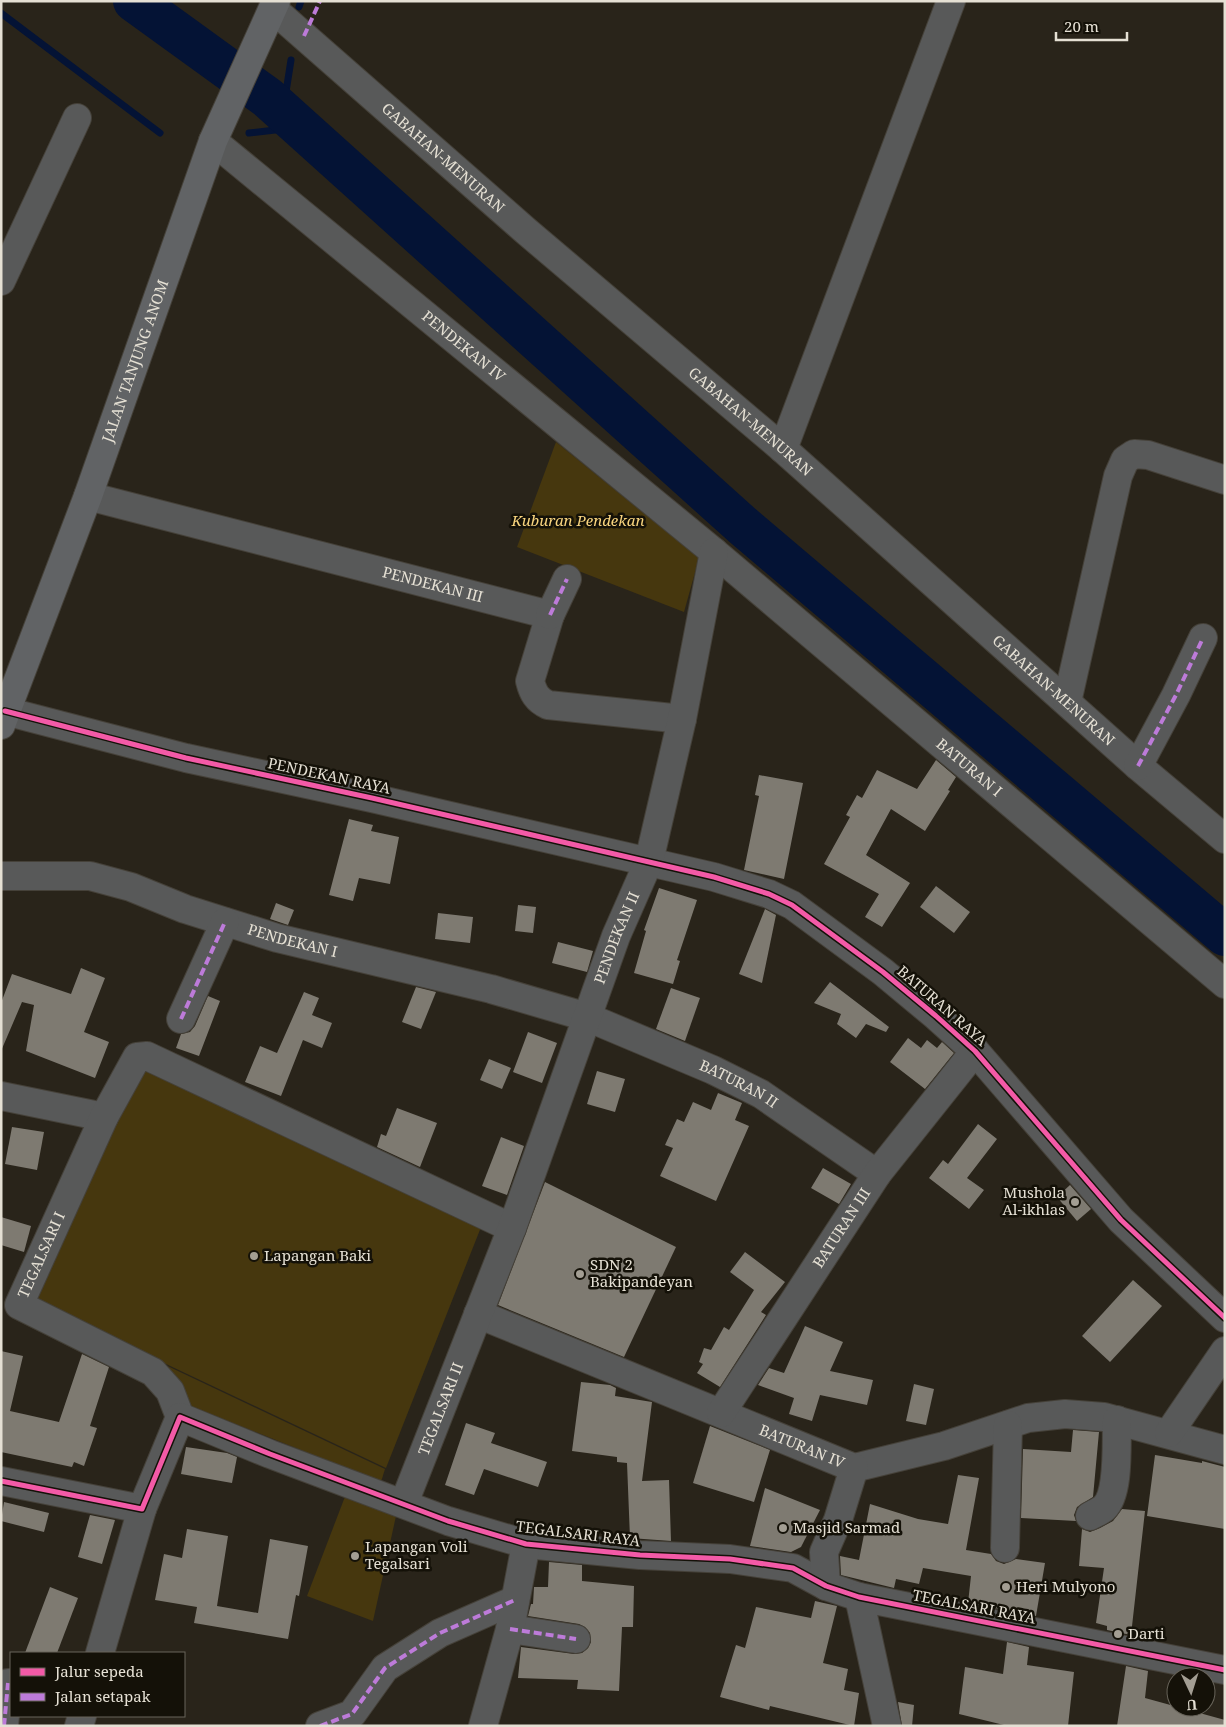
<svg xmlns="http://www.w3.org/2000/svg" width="1226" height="1727" font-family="'Noto Serif',serif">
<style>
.green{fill:#46370e}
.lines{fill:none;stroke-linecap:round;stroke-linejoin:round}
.stream{stroke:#041335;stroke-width:7}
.river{stroke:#041335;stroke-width:42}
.building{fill:#7e7a71}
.minor-casing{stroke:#454139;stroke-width:30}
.major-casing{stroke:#454139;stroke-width:30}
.minor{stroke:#585959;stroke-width:28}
.major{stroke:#616365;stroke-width:28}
.quiet{stroke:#bd7bd9;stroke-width:4;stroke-dasharray:8 4;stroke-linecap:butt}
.cycleway-casing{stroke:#141108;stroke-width:8}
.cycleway{stroke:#f35aa7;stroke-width:5}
.poi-dot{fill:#a39e93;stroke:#141108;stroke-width:2}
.labels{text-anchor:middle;stroke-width:5;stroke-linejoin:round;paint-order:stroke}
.street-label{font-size:15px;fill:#e5e0d4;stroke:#141108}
.park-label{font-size:15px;font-style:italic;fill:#f8d47e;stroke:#141108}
.poi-label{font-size:15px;fill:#e5e0d4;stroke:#141108;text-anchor:start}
</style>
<rect width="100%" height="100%" fill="#29241a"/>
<g class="green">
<path d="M 556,442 L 699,558 L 684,612 L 517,547 Z"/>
<path d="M 125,1060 L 485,1217 L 386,1468 L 20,1295 Z"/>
<path d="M 159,1362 L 385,1469 L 381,1482 L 188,1405 Z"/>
<path d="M 346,1494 L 396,1516 L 373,1621 L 307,1596 Z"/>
</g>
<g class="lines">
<g class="stream">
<path d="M 299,7 L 301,1"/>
<path d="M 1,13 L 160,133"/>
<path d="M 283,111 L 291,60"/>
<path d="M 249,133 L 301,127"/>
</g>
<path class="river" d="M 134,1 L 268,98 L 742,525 L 1225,935"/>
</g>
<g class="building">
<path d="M 936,760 L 956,777 L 948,790 L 950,791 L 925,831 L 891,809 L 866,855 L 910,883 L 882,927 L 865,917 L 879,894 L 824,864 L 850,817 L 846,815 L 857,795 L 862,798 L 877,770 L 917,789 Z"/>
<path d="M 759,775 L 803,783 L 784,879 L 744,870 L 759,796 L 755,795 Z"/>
<path d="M 349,819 L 373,825 L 371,831 L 399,837 L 390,884 L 359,878 L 353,901 L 329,895 Z"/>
<path d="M 936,886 L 970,912 L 954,933 L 920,907 Z"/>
<path d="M 659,888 L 697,900 L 677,960 L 680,961 L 673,984 L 634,973 L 646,931 L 644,930 Z"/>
<path d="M 276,903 L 294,910 L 288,925 L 270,919 Z"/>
<path d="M 518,905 L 536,907 L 533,933 L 515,931 Z"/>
<path d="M 765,909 L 776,915 L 762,983 L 739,974 Z"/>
<path d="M 438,913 L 473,917 L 470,943 L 435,939 Z"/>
<path d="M 558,942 L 593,951 L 587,972 L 552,963 Z"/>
<path d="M 81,968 L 105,978 L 84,1032 L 109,1042 L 95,1078 L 26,1051 L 34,1005 L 22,1002 L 1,1051 L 1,1003 L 12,974 L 71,994 Z"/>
<path d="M 830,982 L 889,1027 L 886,1032 L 866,1024 L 856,1038 L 837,1024 L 841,1014 L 814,1003 Z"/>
<path d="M 416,987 L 436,992 L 421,1029 L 402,1022 Z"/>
<path d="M 671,988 L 700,998 L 685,1041 L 656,1029 Z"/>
<path d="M 304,992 L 319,998 L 312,1015 L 332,1023 L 322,1048 L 303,1040 L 281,1096 L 245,1082 L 260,1046 L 277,1053 Z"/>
<path d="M 208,996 L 220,1001 L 199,1056 L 176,1048 L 181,1034 L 190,1032 L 195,1026 Z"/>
<path d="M 528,1032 L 557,1043 L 542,1083 L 513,1072 Z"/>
<path d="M 908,1038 L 921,1048 L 927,1040 L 937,1048 L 942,1042 L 954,1053 L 925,1089 L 890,1062 Z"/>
<path d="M 489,1059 L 511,1068 L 502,1089 L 480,1080 Z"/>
<path d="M 597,1071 L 625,1079 L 615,1112 L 587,1104 Z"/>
<path d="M 718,1093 L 742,1103 L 735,1120 L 749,1126 L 716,1201 L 660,1176 L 673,1148 L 665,1145 L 677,1119 L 684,1122 L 693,1102 L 711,1110 Z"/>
<path d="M 397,1108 L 437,1123 L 420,1167 L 377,1147 L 381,1134 L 386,1136 Z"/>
<path d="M 978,1124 L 997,1139 L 967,1178 L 984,1190 L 969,1209 L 929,1178 L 943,1160 L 948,1164 Z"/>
<path d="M 12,1127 L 44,1132 L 37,1170 L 5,1164 Z"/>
<path d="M 501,1137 L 524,1146 L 507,1195 L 482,1186 Z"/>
<path d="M 823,1168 L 851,1184 L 839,1204 L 811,1188 Z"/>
<path d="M 545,1182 L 676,1247 L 624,1357 L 498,1305 Z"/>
<path d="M 1070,1185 L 1091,1209 L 1077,1221 L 1057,1197 Z"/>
<path d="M 1,1217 L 31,1226 L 24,1252 L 1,1245 Z"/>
<path d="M 745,1252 L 785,1282 L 761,1312 L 766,1315 L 720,1387 L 697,1373 L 703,1364 L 699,1362 L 704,1348 L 711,1350 L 724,1327 L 729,1330 L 754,1290 L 730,1272 Z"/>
<path d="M 1133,1280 L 1162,1306 L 1110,1362 L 1082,1336 Z"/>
<path d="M 805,1326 L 843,1342 L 830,1371 L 873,1380 L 867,1405 L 820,1395 L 812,1421 L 789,1414 L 794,1398 L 758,1385 L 769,1368 L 784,1373 Z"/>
<path d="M 1,1351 L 23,1356 L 10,1411 L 59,1422 L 82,1354 L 109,1367 L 90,1426 L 97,1428 L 84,1466 L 74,1462 L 72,1467 L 1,1452 Z"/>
<path d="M 581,1382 L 610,1385 L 616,1388 L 615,1396 L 652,1402 L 642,1481 L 669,1480 L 671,1541 L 630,1538 L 627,1463 L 617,1462 L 617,1457 L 572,1451 Z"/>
<path d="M 914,1384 L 934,1389 L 926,1425 L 906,1421 Z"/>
<path d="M 466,1423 L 495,1433 L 491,1443 L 547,1462 L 538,1487 L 484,1469 L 474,1495 L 445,1485 Z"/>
<path d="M 710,1426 L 770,1450 L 754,1502 L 693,1483 Z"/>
<path d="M 1073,1430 L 1099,1432 L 1093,1497 L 1077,1507 L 1074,1515 L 1076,1521 L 1021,1518 L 1023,1449 L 1071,1452 Z"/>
<path d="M 186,1447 L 227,1453 L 237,1457 L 232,1483 L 181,1474 Z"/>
<path d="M 1155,1455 L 1202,1463 L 1202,1461 L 1225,1467 L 1225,1529 L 1147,1516 Z"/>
<path d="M 958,1475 L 979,1478 L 966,1550 L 991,1554 L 996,1561 L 1004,1564 L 1016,1559 L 1045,1563 L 1036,1616 L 968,1603 L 971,1576 L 923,1568 L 919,1584 L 896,1579 L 894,1588 L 841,1575 L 840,1556 L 859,1560 L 870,1504 L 918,1519 L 948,1524 Z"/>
<path d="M 765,1488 L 820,1510 L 801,1547 L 791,1552 L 750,1546 Z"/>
<path d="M 4,1502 L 49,1513 L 44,1532 L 1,1521 Z"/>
<path d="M 1122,1509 L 1145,1511 L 1131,1635 L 1107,1630 L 1107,1626 L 1096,1623 L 1104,1568 L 1079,1566 L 1082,1529 L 1090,1532 L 1100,1528 L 1113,1521 Z"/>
<path d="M 90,1515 L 115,1520 L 102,1564 L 78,1557 Z"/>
<path d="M 187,1529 L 228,1536 L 217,1606 L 258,1613 L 270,1539 L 308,1546 L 299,1596 L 296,1595 L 288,1639 L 194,1623 L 197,1607 L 155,1600 L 164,1554 L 182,1558 Z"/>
<path d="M 549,1562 L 582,1565 L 582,1581 L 634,1586 L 633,1627 L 622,1627 L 619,1691 L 577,1689 L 578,1680 L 518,1678 L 521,1647 L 574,1654 L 582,1653 L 588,1648 L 591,1642 L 590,1633 L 585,1627 L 579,1624 L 528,1616 L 531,1604 L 533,1604 L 534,1587 L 548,1587 Z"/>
<path d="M 50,1587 L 78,1598 L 57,1653 L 25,1653 Z"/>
<path d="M 815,1601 L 837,1606 L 823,1663 L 848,1669 L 844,1690 L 859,1693 L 854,1726 L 770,1706 L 769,1710 L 720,1697 L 736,1645 L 745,1648 L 756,1607 L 811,1618 Z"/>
<path d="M 1007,1642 L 1029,1647 L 1027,1665 L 1074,1672 L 1068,1726 L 1008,1726 L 959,1714 L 965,1667 L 1003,1674 Z"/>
<path d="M 1126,1666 L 1148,1671 L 1145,1698 L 1225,1720 L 1224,1726 L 1117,1726 Z"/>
<path d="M 898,1702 L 914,1705 L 912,1726 L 902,1726 Z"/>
</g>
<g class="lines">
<defs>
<g id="minor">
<path id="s1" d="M 273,9 L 526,231 L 783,449 L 1138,766 L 1225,839"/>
<path id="s2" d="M 213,141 L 714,552 L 1225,984"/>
<path d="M 1,281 L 77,118"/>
<path d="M 783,449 L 951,1"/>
<path id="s3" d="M 88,496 L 550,615 L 530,681 C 533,693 537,700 548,705 L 682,719"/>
<path d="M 550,615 L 567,579"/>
<path d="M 1067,702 L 1118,476 L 1125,460 L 1134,454 L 1148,455 L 1225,480"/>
<path d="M 5,711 L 186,758 L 372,798 L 714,877 L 769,894 L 792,905 L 883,972 L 936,1016 L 975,1051 L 1121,1220 L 1225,1318"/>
<path d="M 1138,766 L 1176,695 L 1203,638"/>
<path id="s4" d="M 1,876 L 90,876 L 131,887 L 185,909 L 277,938 L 491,989 L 587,1017 L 713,1070 L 761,1094 L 877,1174"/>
<path d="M 181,1019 L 225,922"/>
<path d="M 1,1096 L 104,1117"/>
<path id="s5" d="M 478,1314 L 854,1468 L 944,1446 L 1028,1418 L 1065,1414 L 1104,1417 L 1225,1450"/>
<path id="s6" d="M 721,1413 L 877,1174 L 975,1051"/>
<path id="s7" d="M 180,1417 L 170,1391 L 153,1372 L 19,1305 L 104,1117 L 137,1057 L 147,1056 L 512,1228"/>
<path d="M 1169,1433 L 1225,1351"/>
<path d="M 1,1481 L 142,1509 L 180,1417 L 270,1454 L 448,1521 L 526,1544 L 640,1555 L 730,1559 L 793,1568 L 826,1586 L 859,1597 L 1225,1670"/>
<path id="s8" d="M 404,1503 L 512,1228 L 616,936 L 649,861 L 682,719 L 714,552"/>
<path d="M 1090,1516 C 1094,1514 1100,1511 1104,1508 C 1120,1493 1116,1442 1117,1420"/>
<path d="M 1005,1548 L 1008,1425"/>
<path d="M 826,1586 L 824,1552 L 838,1520 L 854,1468"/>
<path d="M 859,1597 L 887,1726"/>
<path d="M 510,1629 L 576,1639"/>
<path d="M 100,1653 L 142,1509"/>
<path d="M 4,1726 L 8,1683"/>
<path d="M 79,1726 L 82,1716"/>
<path d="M 320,1726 L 352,1714 L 385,1668 L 440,1633 L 515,1600"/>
<path d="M 483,1726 L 510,1629 L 526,1544"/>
</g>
<g id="major">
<path id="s9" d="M 1,725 L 88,496 L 213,141 L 276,1"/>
</g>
</defs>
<use href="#minor" class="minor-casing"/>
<use href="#major" class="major-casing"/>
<use href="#minor" class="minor"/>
<use href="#major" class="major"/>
<g class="quiet">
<path d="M 304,36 L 320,1"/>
<path d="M 550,615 L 567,579"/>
<path d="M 1138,766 L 1176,695 L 1203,638"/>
<path d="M 181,1019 L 225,922"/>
<path d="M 510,1629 L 576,1639"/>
<path d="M 4,1726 L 8,1683"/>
<path d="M 320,1726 L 352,1714 L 385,1668 L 440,1633 L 515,1600"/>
</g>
<defs>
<g id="cycleway">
<path d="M 5,711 L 186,758 L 372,798 L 714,877 L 769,894 L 792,905 L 883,972 L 936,1016 L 975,1051 L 1121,1220 L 1225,1318"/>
<path d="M 1,1481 L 142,1509 L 180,1417 L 270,1454 L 448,1521 L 526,1544 L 640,1555 L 730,1559 L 793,1568 L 826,1586 L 859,1597 L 1225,1670"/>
</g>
</defs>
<use href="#cycleway" class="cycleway-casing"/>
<use href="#cycleway" class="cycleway"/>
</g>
<g class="poi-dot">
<circle cx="1075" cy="1202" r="5"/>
<circle cx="254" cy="1256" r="5"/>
<circle cx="580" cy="1274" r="5"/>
<circle cx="783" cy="1528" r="5"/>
<circle cx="355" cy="1556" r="5"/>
<circle cx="1006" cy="1587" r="5"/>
<circle cx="1118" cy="1634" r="5"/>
</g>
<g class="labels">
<g class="street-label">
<text dy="5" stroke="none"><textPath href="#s1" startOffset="226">GABAHAN-MENURAN</textPath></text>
<text dy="5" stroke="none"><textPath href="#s2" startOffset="324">PENDEKAN IV</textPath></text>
<text dy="5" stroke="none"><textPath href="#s9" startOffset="388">JALAN TANJUNG ANOM</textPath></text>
<text dy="5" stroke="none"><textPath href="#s1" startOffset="631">GABAHAN-MENURAN</textPath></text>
<text dy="5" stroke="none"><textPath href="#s3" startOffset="356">PENDEKAN III</textPath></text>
<text dy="5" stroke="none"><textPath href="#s1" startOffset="1036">GABAHAN-MENURAN</textPath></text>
<text dy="5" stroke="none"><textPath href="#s2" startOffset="982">BATURAN I</textPath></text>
<text transform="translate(329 776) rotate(12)" y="5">PENDEKAN RAYA</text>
<text dy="5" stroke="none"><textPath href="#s8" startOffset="604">PENDEKAN II</textPath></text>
<text dy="5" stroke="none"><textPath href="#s4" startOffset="302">PENDEKAN I</textPath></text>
<text transform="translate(942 1006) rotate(41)" y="5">BATURAN RAYA</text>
<text dy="5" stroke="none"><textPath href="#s4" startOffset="772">BATURAN II</textPath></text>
<text dy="5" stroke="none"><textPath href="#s6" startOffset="221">BATURAN III</textPath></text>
<text dy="5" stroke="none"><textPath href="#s7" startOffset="258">TEGALSARI I</textPath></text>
<text dy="5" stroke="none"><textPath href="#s8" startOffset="101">TEGALSARI II</textPath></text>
<text dy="5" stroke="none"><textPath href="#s5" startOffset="350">BATURAN IV</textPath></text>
<text transform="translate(578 1534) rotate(7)" y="5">TEGALSARI RAYA</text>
<text transform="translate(974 1607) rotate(11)" y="5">TEGALSARI RAYA</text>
</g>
<g class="park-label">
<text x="578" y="526">Kuburan Pendekan</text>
</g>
<g class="poi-label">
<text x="1065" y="1198" text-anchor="end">Mushola<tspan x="1065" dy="17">Al-ikhlas</tspan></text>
<text x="264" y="1261">Lapangan Baki</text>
<text x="590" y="1270">SDN 2<tspan x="590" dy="17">Bakipandeyan</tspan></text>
<text x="793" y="1533">Masjid Sarmad</text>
<text x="365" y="1552">Lapangan Voli<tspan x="365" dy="17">Tegalsari</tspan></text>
<text x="1016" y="1592">Heri Mulyono</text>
<text x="1128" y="1639">Darti</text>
</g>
</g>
<rect width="1226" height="1727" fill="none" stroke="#e5e0d4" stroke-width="5"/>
<rect x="10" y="1652" width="175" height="65" fill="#141108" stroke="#68645a"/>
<rect x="20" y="1668" width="25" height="8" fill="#f35aa7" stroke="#68645a"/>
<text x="55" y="1677" font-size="15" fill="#e5e0d4">Jalur sepeda</text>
<rect x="20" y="1693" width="25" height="8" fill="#bd7bd9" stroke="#68645a"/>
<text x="55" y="1702" font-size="15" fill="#e5e0d4">Jalan setapak</text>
<g transform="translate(1191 1692) rotate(176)"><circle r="24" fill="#141108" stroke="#68645a"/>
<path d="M0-4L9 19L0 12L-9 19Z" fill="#a39e93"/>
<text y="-8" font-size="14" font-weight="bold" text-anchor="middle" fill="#e5e0d4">U</text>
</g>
<path d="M1056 32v8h71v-8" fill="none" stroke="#e5e0d4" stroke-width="2.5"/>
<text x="1064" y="32" font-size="15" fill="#e5e0d4" stroke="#141108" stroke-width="4" paint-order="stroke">20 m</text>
</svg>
